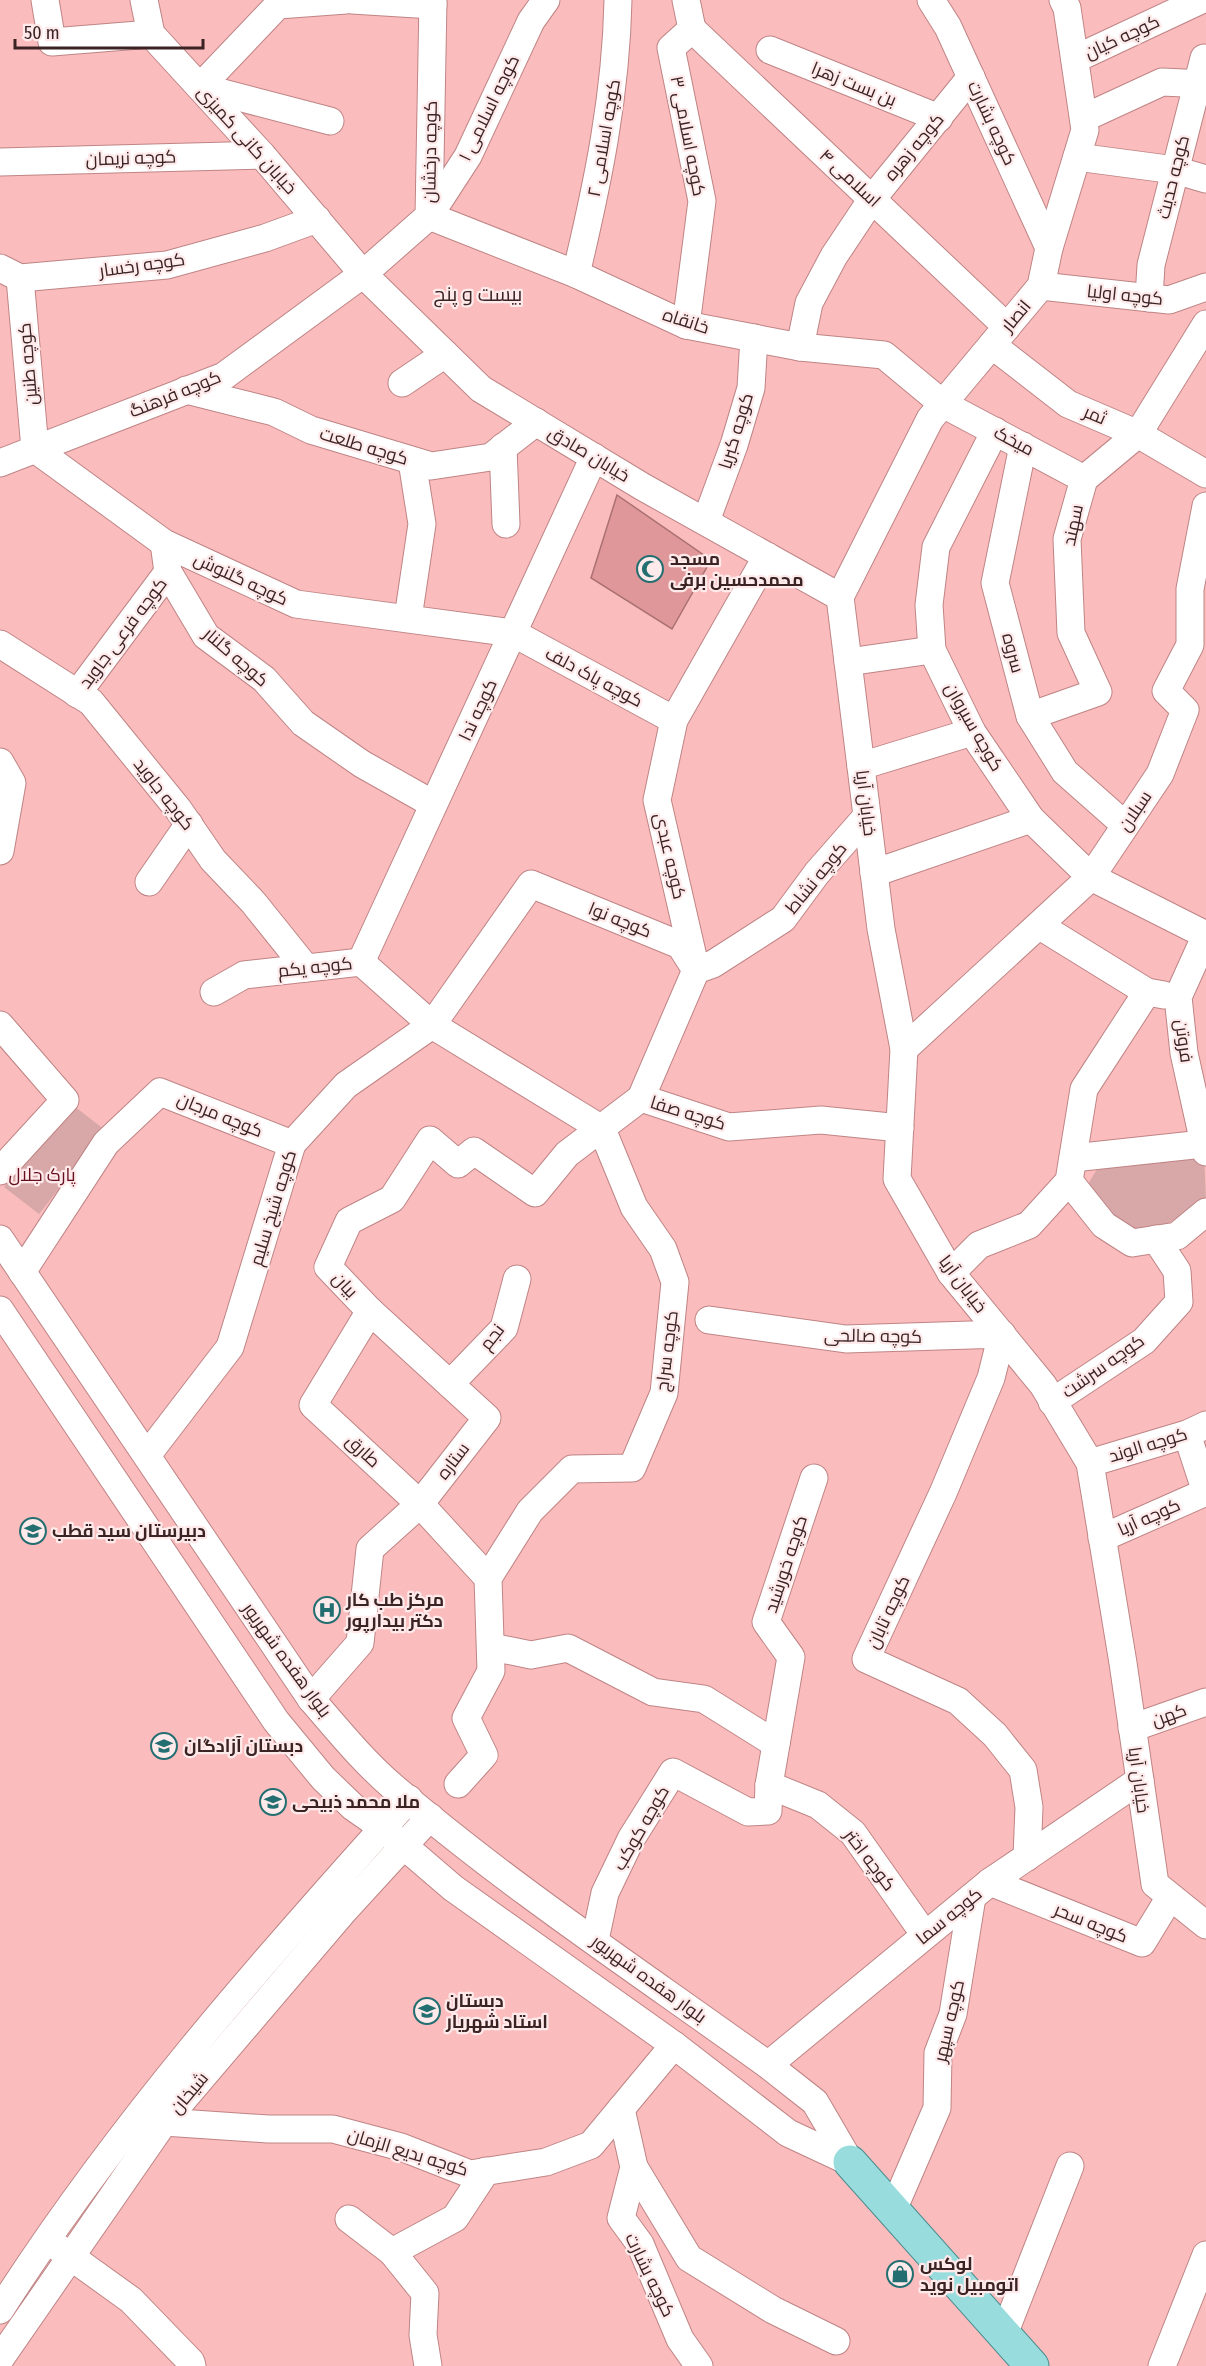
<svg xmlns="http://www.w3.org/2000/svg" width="1206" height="2366" font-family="'Fira Sans Condensed',Cairo,sans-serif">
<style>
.green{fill:#d8a8a8}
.building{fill:#e09799;stroke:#aa7172;stroke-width:1.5}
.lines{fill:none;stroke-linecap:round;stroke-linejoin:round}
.minor-casing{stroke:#bf8485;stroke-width:29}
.major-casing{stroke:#4b8c8e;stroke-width:35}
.minor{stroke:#fff;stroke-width:27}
.major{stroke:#98dcdd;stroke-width:33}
.labels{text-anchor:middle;stroke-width:4.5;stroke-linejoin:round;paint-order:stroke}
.street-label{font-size:18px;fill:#3b2324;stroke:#feeaea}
.poi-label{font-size:18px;font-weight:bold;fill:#3b2324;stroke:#feeaea;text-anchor:start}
.park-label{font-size:18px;fill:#650e1d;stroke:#feeaea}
.neighbourhood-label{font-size:20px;fill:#3b2324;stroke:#feeaea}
</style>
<rect width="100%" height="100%" fill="#fbbcbd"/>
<g class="green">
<path d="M 70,1103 L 105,1130 L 39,1214 L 4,1187 Z"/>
<path d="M 1204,1154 L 1206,1201 L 1155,1231 L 1129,1231 L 1094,1211 L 1088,1184 L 1102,1161 Z"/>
</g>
<path class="building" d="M 617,495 L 711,560 L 672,629 L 591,578 Z"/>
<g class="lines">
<defs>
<g id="minor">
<path d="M 45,0 L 52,42 L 151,34"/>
<path d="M 144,0 L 151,34 L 262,155 L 363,274 L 481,389 L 643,487 L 840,597"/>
<path d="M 352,0 L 433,5"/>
<path d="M 546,0 L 531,21 L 468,156 L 429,216 L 576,274 L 686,325 L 800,347 L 884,355 L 943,404 L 1084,479"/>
<path d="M 686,0 L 692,29"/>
<path d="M 931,0 L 948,27 L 1049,248"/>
<path d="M 692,29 L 1007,327"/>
<path d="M 770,50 L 939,118"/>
<path d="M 1075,59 L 1201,0"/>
<path d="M 1084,118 L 1162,82 L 1206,84"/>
<path d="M 330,121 L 200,87 L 278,5 L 346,0"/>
<path d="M 1077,157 L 1175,170 L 1206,179"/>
<path d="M 0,162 L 262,155"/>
<path d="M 0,268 L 20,278 L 167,265 L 265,238 L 317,219"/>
<path d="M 576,274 C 598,182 616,95 618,0"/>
<path d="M 20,278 L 35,449 L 164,543 L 296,604 L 513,633 L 674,720"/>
<path d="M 1041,286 L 1169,300 L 1206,287"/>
<path d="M 1149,298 L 1151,265 L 1204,58"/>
<path d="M 686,325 L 702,201 L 671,48 L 692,29"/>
<path d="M 992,345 L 1068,404 L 1138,434 L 1206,474"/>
<path d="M 800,347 L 809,303 L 834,256 L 872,199 L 971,77"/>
<path d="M 402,383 L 445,354"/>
<path d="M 186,390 L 274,412 L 311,430 L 431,466 L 491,457 L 536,422"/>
<path d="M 995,431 L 936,547 L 929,605 L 932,650 L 972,732 L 1031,819 L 1091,877 L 1206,935"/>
<path d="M 1023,446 L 995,583 L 1030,716 L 1065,772 L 1125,825"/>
<path d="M 503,447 L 506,524"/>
<path d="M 0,463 L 224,376 L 363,274 L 429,216 L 433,0"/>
<path d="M 706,521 L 734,445 L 751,388 L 754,338"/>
<path d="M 164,543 L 168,572 L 206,636 L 264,679 L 303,723 L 362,764 L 433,804"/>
<path d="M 840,597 L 881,929 L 904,1049 L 897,1179 L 951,1273 L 1043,1385 L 1090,1463 L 1123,1663 L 1155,1884 L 1206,1925"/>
<path d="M 840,597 L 930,419 L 1041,286 L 1049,248 L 1085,130 L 1067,8 L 1063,0"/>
<path d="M 408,618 L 422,524 L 412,461"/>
<path d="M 0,644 L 91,702 L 178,809 L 213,860 L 253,902 L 306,968"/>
<path d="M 848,662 L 932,650"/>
<path d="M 77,694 L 168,572"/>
<path d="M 1030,716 L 1098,692 L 1071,633 L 1067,539 L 1084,479 L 1138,434 L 1206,324"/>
<path d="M 0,762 L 12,783 L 0,851"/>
<path d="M 861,766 L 972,732"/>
<path d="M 874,873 L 1031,819"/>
<path d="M 149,882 L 189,824"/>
<path d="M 1040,926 L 1147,992 L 1164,995"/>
<path d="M 1206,935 L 1178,997 L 1184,1053 L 1206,1152"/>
<path d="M 361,962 L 594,457"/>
<path d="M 214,992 L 244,975 L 361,962 L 432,1025 L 602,1129 L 634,1207 L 663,1249 L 675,1282 L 664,1393 L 632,1468 L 572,1469 L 530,1511 L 488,1578 L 491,1671 L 466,1718 L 484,1755 L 458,1784"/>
<path d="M 0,1025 L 65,1100 L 0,1171"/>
<path d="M 904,1049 L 1091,877 L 1160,774 L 1185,710 L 1166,691 L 1190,645 L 1190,589 L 1206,506"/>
<path d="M 641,1098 L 696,970 L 657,800 L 674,720 L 767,556"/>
<path d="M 1073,1158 L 1203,1144"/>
<path d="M 1069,1181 L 1104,1225 L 1132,1243 L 1177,1236 L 1206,1212"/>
<path d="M 0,1239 L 311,1699 C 337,1729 362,1760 392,1786 C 510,1887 642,1974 768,2065 L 815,2102 L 850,2162"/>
<path d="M 22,1272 L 106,1143 L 160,1092 L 292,1144"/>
<path d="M 951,1273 L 979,1245 L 1029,1225 L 1069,1181 L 1084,1089 L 1147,992"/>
<path d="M 0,1310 L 276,1721 L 323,1778 L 353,1807 L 383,1828 L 453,1888 L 674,2045 L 788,2133 L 850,2162"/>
<path d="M 370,1311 L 313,1405 L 420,1504 L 488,1578"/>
<path d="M 709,1320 L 846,1339 L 1002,1334 L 991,1378 L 943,1493 L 866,1659 L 958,1701 L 995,1735 L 1023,1770 L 1029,1807 L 1027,1857"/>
<path d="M 450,1384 L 504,1328 L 517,1279"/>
<path d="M 1052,1402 L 1144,1341 L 1179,1302 L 1177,1271 L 1156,1239"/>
<path d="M 148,1454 L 230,1347 L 292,1144 L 346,1085 L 432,1025 L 531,884 L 680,945 L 696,970 L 713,964 L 783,919 L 817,873 L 867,816"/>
<path d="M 1090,1463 L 1187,1434 L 1206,1425"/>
<path d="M 1102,1538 L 1206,1492 L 1187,1434"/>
<path d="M 492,1647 L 531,1655 L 568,1648 L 653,1692 L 704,1699 L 776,1744"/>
<path d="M 311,1699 L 360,1643 L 370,1549 L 420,1504 L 487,1418 L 370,1311 L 328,1267 L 349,1221 L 392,1199 L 430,1140 L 458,1164 L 474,1151 L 535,1193 L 567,1154 L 641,1098 L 729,1127 L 821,1120 L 900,1128"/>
<path d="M 1132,1728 L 1206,1702"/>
<path d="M 769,1785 L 818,1805 L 853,1833 L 925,1935"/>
<path d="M 990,1882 L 1142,1943 L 1170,1897"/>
<path d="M 595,1940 L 605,1893 L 631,1839 L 673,1772 L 748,1812 L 768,1811 L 769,1785 L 791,1657 L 766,1622 L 814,1478"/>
<path d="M 768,2065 L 990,1882 L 1140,1780"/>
<path d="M 621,2109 L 634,2167 L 621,2218 L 640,2244 L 680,2339 L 699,2366"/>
<path d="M 164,2122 L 268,2129 L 333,2129 L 401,2147 L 470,2174 L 546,2162 L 591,2145 L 674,2045"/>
<path d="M 634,2167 L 689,2258 L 773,2310 L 836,2341"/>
<path d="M 893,2210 L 937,2108 L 938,2053 L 953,2014 L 972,1897"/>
<path d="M 349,2219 L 392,2252 L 425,2293 L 423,2335 L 428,2366"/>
<path d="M 56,2246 L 131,2300 L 191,2362 L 192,2366"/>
<path d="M 392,2252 L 455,2218 L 486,2171"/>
<path d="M 0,2310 C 118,2125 263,1961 409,1799"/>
<path d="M 1004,2334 L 1070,2166"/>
<path d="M 0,2359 L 164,2122 L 342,1913 L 430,1817"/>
<path d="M 1162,2366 L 1206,2255"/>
</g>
<path id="major" d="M 850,2162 L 1032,2366"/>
</defs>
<use href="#minor" class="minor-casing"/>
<use href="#major" class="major-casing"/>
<use href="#minor" class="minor"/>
<use href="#major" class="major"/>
</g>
<defs>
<symbol id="mosque-ring" viewBox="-11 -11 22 22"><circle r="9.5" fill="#feeaea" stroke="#226e70" stroke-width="1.5"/><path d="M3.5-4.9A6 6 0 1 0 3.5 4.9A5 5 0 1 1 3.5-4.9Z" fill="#226e70"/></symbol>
<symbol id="school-ring" viewBox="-11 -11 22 22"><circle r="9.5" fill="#feeaea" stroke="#226e70" stroke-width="1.5"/><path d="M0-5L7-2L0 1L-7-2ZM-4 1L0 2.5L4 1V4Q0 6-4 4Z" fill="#226e70"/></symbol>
<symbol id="hospital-ring" viewBox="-11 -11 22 22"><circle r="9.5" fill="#feeaea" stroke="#226e70" stroke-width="1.5"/><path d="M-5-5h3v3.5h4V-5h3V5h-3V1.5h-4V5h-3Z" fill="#226e70"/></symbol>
<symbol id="shop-ring" viewBox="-11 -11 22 22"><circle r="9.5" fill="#feeaea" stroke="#226e70" stroke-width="1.5"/><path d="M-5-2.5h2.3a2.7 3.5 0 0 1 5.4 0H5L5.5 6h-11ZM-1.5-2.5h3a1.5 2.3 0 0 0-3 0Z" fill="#226e70"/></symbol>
</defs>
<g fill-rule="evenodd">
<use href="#mosque-ring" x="635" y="554" width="30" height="30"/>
<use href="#school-ring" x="18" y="1516" width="30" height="30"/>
<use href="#hospital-ring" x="312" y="1595" width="30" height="30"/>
<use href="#school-ring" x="149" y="1731" width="30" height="30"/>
<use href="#school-ring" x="258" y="1787" width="30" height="30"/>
<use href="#school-ring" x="412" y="1996" width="30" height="30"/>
<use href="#shop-ring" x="885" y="2259" width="30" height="30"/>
</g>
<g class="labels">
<g class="street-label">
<text transform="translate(1122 37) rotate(-25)" y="6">کوچه کیان</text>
<text transform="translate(854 84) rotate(22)" y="6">بن بست زهرا</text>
<text transform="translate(489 108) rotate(-64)" y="6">کوچه اسلامی ۱</text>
<text transform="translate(992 123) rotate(65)" y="6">کوچه بشارت</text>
<text transform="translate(688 136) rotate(79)" y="6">کوچه اسلامی ۳</text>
<text transform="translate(604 138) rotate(-80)" y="6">کوچه اسلامی ۲</text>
<text transform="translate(247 140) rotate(48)" y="6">خیابان کانی کمیزی</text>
<text transform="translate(914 147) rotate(-50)" y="6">کوچه زهره</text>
<text transform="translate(430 152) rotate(-89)" y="6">کوچه درخشان</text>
<text transform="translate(131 158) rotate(-2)" y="6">کوچه نریمان</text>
<text transform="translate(1173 177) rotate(-76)" y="6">کوچه حدیث</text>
<text transform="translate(850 178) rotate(43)" y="6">اسلامی ۴</text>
<text transform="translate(142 265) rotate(-8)" y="6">کوچه رخسار</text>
<text transform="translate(1125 295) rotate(6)" y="6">کوچه اولیا</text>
<text transform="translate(1016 316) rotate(-50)" y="6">انصار</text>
<text transform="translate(686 321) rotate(18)" y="6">خانقاه</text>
<text transform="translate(28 364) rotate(-95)" y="6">کوچه طنین</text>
<text transform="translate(175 394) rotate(-22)" y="6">کوچه فرهنگ</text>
<text transform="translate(1095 415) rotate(23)" y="6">ثمر</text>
<text transform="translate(736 431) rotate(-73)" y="6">کوچه کبریا</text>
<text transform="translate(1014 441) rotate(28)" y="6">میخک</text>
<text transform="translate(364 446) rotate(17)" y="6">کوچه طلعت</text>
<text transform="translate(589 454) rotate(31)" y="6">خیابان صادق</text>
<text transform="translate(1073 525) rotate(-78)" y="6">سهند</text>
<text transform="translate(241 579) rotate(25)" y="6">کوچه گلنوش</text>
<text transform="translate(123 633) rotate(-53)" y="6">کوچه فرعی جاوید</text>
<text transform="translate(1013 653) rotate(75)" y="6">سروه</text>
<text transform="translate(236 657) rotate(41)" y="6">کوچه گلنار</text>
<text transform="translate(594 677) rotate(28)" y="6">کوچه پاک دلف</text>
<text transform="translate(478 710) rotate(-65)" y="6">کوچه ندا</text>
<text transform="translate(974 727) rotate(60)" y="6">کوچه سیروان</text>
<text transform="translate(164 794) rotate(52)" y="6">کوچه جاوید</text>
<text transform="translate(866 803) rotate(83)" y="6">خیابان آریا</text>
<text transform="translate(1135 811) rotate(-56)" y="6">سبلان</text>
<text transform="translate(670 856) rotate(77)" y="6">کوچه عبدی</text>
<text transform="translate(816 878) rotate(-51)" y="6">کوچه نشاط</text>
<text transform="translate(620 920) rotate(22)" y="6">کوچه نوا</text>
<text transform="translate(315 967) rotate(-6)" y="6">کوچه یکم</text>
<text transform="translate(1184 1041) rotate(82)" y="6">فروتن</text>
<text transform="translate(688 1113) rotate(17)" y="6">کوچه صفا</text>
<text transform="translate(220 1115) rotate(22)" y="6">کوچه مرجان</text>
<text transform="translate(273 1208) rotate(-73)" y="6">کوچه شیخ سلیم</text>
<text transform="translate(963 1284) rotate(53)" y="6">خیابان آریا</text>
<text transform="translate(345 1285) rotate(47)" y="6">بیان</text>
<text transform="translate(873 1336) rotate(1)" y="6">کوچه صالحی</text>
<text transform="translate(492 1337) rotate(-52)" y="6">نجم</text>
<text transform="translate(667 1351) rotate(-83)" y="6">کوچه سراج</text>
<text transform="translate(1103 1366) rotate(-35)" y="6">کوچه سرشت</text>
<text transform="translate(1148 1445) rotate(-17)" y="6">کوچه الوند</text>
<text transform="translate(363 1451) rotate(43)" y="6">طارق</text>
<text transform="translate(453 1461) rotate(-52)" y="6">ستاره</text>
<text transform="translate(1149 1517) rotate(-24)" y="6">کوچه آریا</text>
<text transform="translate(786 1564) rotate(-72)" y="6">کوچه خورشید</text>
<text transform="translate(888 1612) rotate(-65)" y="6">کوچه تابان</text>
<text transform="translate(287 1660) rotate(54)" y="6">بلوار هفده شهریور</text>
<text transform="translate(1169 1715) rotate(-20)" y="6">کهن</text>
<text transform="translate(1139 1780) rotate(82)" y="6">خیابان آریا</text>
<text transform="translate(641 1828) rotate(-60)" y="6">کوچه کوکب</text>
<text transform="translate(870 1860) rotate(53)" y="6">کوچه اختر</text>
<text transform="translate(949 1916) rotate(-39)" y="6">کوچه سما</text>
<text transform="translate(1091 1923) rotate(22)" y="6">کوچه سحر</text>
<text transform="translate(649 1979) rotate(36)" y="6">بلوار هفده شهریور</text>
<text transform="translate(949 2021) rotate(-77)" y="6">کوچه سپهر</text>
<text transform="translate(189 2093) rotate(-50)" y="6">شیخان</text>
<text transform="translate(408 2152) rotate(17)" y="6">کوچه بدیع الزمان</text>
<text transform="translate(650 2275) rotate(64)" y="6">کوچه بشارت</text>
</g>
<g class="poi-label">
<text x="670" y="565">مسجد<tspan x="670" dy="21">محمدحسین برفی</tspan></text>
<text x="52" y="1537">دبیرستان سید قطب</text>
<text x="346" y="1606">مرکز طب کار<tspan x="346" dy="21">دکتر بیدارپور</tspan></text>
<text x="184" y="1752">دبستان آزادگان</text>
<text x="292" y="1808">ملا محمد ذبیحی</text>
<text x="446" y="2007">دبستان<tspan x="446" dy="21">استاد شهریار</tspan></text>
<text x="920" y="2270">لوکس<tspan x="920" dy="21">اتومبیل نوید</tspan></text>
</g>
<g class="park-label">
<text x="42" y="1181">پارک جلال</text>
</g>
<g class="neighbourhood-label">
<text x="478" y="301">بیست و پنج</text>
</g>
</g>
<path d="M15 39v9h188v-9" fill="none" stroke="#3b2324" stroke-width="3"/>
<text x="24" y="39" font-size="18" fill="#3b2324" stroke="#feeaea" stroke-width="4.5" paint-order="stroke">50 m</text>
</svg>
